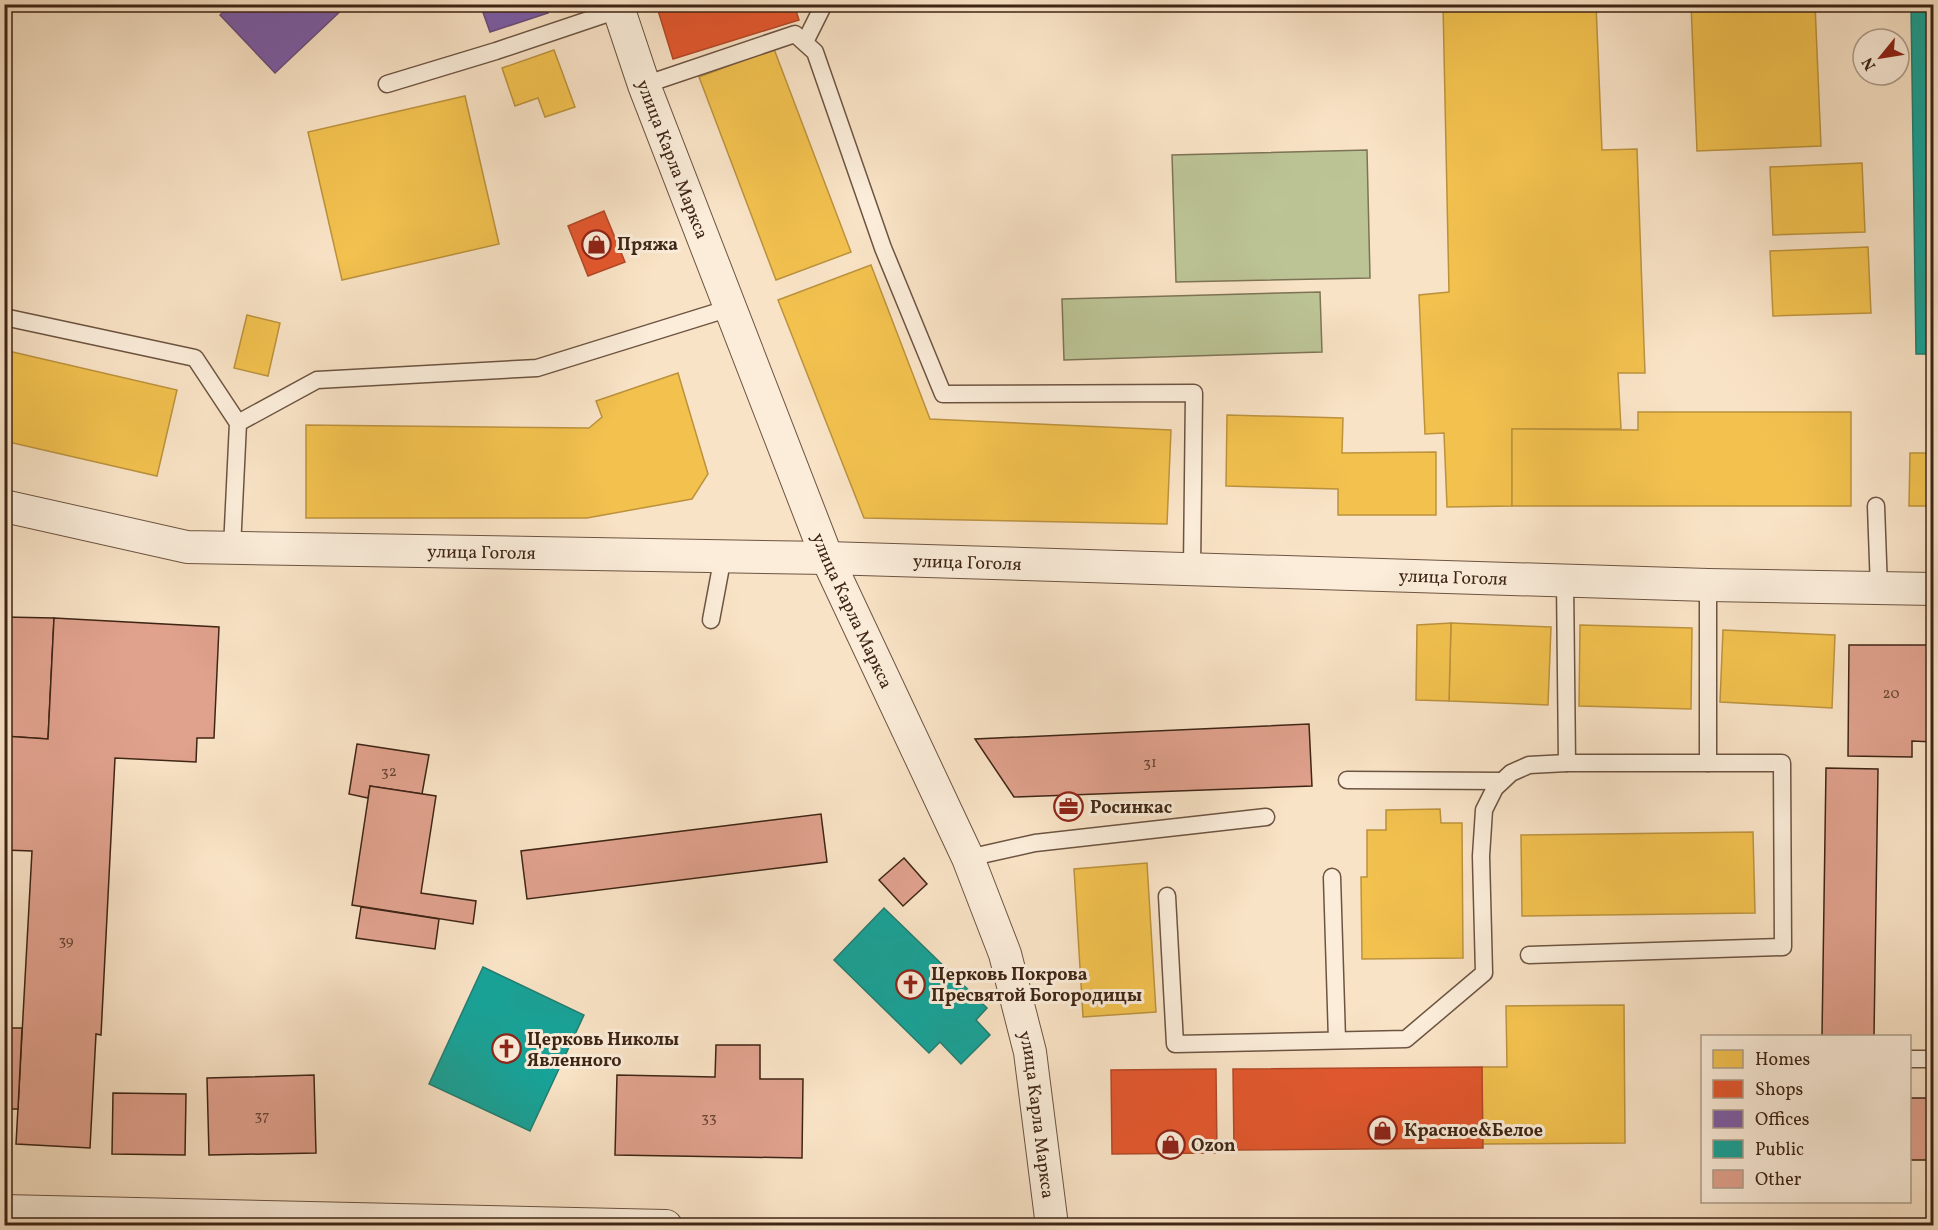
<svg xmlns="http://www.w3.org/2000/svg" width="1938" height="1230" font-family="Vollkorn,serif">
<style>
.green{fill:#bcc496;stroke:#7d7456;stroke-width:1.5}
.homes{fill:#f2c14e;stroke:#bc923d;stroke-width:1.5}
.shops{fill:#e4572e;stroke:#b24826;stroke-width:1.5}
.offices{fill:#7b5ea7;stroke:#694d7b;stroke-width:1.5}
.public{fill:#17a398;stroke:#237d71;stroke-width:1.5}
.building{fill:#e0a18d;stroke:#3e2515;stroke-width:1.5}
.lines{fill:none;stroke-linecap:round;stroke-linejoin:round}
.lane-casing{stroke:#6d5441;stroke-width:19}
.street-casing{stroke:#6d5441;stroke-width:34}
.lane{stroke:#fbedda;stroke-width:16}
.street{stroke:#fbedda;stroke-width:32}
.labels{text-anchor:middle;stroke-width:6;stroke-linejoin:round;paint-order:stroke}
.number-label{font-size:15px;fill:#643}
.street-label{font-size:18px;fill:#3e2515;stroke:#fbedda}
.poi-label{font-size:18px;font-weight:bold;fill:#3e2515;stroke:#fbedda;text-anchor:start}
</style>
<rect width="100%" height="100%" fill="#f9e3c6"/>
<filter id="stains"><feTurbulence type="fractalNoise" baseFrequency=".00333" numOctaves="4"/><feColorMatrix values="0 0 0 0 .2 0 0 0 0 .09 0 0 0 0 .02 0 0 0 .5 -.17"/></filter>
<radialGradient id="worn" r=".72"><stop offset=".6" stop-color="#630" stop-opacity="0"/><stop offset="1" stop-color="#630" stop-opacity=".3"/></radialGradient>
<g class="green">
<path d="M 1367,150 L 1370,278 L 1176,282 L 1172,155 Z"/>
<path d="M 1320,292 L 1322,352 L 1064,360 L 1062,299 Z"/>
</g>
<g class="homes">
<path d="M 1443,4 L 1596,4 L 1602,150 L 1637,149 L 1645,373 L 1618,373 L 1621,429 L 1512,429 L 1512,506 L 1447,507 L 1444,433 L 1425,434 L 1419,295 L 1449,292 Z"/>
<path d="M 1691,4 L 1815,4 L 1821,146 L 1697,151 Z"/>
<path d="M 774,49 L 851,252 L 776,280 L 699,77 Z"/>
<path d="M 554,50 L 575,107 L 545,117 L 538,98 L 515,106 L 502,68 Z"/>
<path d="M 465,96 L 499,244 L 342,280 L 308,132 Z"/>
<path d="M 1862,163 L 1865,232 L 1773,235 L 1770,167 Z"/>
<path d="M 1868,247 L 1871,313 L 1773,316 L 1770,251 Z"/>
<path d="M 871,265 L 930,419 L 1171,430 L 1167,524 L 864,518 L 778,300 Z"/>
<path d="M 247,315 L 280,323 L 268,376 L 234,368 Z"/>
<path d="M 4,350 L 177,390 L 157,476 L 4,441 Z"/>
<path d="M 678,373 L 708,474 L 692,499 L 587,518 L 306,518 L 306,425 L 589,428 L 602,417 L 596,401 Z"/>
<path d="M 1638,412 L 1851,412 L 1851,506 L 1512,506 L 1512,429 L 1638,430 Z"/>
<path d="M 1227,415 L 1343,418 L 1342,453 L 1436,452 L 1436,515 L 1338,515 L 1338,489 L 1226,486 Z"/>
<path d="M 1910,453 L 1934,453 L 1934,506 L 1909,506 Z"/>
<path d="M 1451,623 L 1551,627 L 1548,705 L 1449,701 Z"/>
<path d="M 1451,623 L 1449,701 L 1416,700 L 1417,625 Z"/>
<path d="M 1580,625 L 1692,628 L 1691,709 L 1579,706 Z"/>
<path d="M 1723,630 L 1835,635 L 1832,708 L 1720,702 Z"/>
<path d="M 1440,809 L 1441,823 L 1462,823 L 1463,958 L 1362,959 L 1361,877 L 1367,877 L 1367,830 L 1386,830 L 1386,810 Z"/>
<path d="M 1753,832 L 1755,913 L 1522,916 L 1521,835 Z"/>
<path d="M 1147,863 L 1156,1012 L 1083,1017 L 1074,869 Z"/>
<path d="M 1624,1005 L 1625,1143 L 1482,1144 L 1482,1067 L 1507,1067 L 1506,1006 Z"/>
</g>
<g class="shops">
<path d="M 656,4 L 794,4 L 799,20 L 673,59 Z"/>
<path d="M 604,211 L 625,262 L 588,276 L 568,226 Z"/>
<path d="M 1482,1067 L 1483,1148 L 1234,1150 L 1233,1069 Z"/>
<path d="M 1216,1069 L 1217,1153 L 1112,1154 L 1111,1070 Z"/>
</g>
<g class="offices">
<path d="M 231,4 L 348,4 L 275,73 L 220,15 Z"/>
<path d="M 480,4 L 545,4 L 548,13 L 490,32 Z"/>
</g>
<g class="public">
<path d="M 1911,4 L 1934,4 L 1934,354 L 1916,354 Z"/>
<path d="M 884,908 L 987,1008 L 976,1020 L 990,1035 L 961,1064 L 940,1042 L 929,1053 L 834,960 Z"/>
<path d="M 483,967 L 584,1015 L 530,1131 L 429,1084 Z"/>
</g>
<g class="building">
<path d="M 4,617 L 54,618 L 48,739 L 4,736 Z"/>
<path d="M 54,618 L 219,627 L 214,738 L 197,738 L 196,762 L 115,758 L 101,1035 L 96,1034 L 90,1148 L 16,1144 L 32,851 L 4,850 L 4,736 L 48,739 Z"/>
<path d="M 1849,645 L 1934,645 L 1934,742 L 1912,741 L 1912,757 L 1848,756 Z"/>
<path d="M 1309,724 L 1312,786 L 1014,797 L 975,739 Z"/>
<path d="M 357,744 L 429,755 L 422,794 L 370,786 L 368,798 L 349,794 Z"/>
<path d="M 1929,761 L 1934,761 L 1934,923 Z"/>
<path d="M 1826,768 L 1878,769 L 1874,1036 L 1822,1036 Z"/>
<path d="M 370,786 L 436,796 L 421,893 L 476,901 L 473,924 L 352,905 Z"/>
<path d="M 821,814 L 827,862 L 527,899 L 521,851 Z"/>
<path d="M 904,858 L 927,884 L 903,906 L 879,880 Z"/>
<path d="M 361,907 L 439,919 L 435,949 L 356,938 Z"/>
<path d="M 4,1028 L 22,1028 L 18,1109 L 4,1109 Z"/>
<path d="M 716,1045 L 760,1045 L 760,1079 L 803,1079 L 802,1158 L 615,1155 L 617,1075 L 715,1077 Z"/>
<path d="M 314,1075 L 316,1153 L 209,1155 L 207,1078 Z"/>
<path d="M 113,1093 L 186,1094 L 185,1155 L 112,1154 Z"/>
<rect x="1910" y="1098" width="24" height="62"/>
</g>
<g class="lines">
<defs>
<g id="lane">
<path d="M 805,42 L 824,4"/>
<path d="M 387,84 L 496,51 L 618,10"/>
<path d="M 644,85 L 795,34 L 815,52 L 883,248 L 943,394 L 1194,393 L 1192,569"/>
<path d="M 4,317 L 195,358 L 238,423 L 232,548"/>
<path d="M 238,423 L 317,380 L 537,368 L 730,308"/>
<path d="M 1876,506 L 1879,589"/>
<path d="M 711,620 L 723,556"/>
<path d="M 1708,763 L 1708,585"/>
<path d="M 1347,780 L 1502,781"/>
<path d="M 968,858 L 1035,843 L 1266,817"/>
<path d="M 1332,877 L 1337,1040"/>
<path d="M 1167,896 L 1175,1044 L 1406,1039 L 1484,973 L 1481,856 L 1484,810 L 1495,788 L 1511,773 L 1529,765 L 1567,763"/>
<path d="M 1529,955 L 1783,947 L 1782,763 L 1567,763 L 1565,581"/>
<path d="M 1910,1059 L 1934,1059"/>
</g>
<g id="street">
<path id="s1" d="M 617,4 L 644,85 L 827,558 L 968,858 L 1005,954 L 1030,1052 L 1052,1226"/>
<path id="s2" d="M 4,506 L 187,547 L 827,558 L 1708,585 L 1934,589"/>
<path d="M 4,1211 L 666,1226"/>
</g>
</defs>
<use href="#lane" class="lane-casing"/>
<use href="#street" class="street-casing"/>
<use href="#lane" class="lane"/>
<use href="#street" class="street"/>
</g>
<defs>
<symbol id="shop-ring" viewBox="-11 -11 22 22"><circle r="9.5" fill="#fbedda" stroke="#8f2418" stroke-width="1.5"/><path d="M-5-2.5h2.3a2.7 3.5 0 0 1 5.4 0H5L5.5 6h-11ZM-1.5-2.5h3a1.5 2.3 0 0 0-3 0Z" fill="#8f2418"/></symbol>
<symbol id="office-ring" viewBox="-11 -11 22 22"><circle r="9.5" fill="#fbedda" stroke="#8f2418" stroke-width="1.5"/><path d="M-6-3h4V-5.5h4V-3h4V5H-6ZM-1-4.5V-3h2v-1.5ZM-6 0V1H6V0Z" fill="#8f2418"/></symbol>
<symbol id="church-ring" viewBox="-11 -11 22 22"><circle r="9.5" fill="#fbedda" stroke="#8f2418" stroke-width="1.5"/><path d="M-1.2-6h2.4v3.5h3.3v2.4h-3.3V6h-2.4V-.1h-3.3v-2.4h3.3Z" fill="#8f2418"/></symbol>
</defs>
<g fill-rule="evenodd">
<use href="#shop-ring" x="580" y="228" width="33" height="33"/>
<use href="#office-ring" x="1052" y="790" width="33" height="33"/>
<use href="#church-ring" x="894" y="968" width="33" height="33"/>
<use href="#church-ring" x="490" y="1032" width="33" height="33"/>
<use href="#shop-ring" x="1366" y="1114" width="33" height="33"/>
<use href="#shop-ring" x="1154" y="1128" width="33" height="33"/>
</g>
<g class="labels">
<g class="number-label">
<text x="1891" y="698">20</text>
<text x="1150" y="767">31</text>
<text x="389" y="776">32</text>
<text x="66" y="945">39</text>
<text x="262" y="1120">37</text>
<text x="709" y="1122">33</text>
</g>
<g class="street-label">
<text dy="6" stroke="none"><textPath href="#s1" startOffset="165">улица Карла Маркса</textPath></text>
<text dy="6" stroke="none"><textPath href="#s2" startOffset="482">улица Гоголя</textPath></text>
<text dy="6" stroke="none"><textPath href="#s2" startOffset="968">улица Гоголя</textPath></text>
<text dy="6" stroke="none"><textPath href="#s2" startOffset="1454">улица Гоголя</textPath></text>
<text dy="6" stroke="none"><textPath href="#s1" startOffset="651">улица Карла Маркса</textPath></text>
<text dy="6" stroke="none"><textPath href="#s1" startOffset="1191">улица Карла Маркса</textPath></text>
</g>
<g class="poi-label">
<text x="617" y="250">Пряжа</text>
<text x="1090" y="813">Росинкас</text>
<text x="931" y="980">Церковь Покрова<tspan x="931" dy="21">Пресвятой Богородицы</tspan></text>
<text x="527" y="1045">Церковь Николы<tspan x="527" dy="21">Явленного</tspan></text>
<text x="1404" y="1136">Красное&amp;Белое</text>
<text x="1191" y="1151">Ozon</text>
</g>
</g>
<rect width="1938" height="1230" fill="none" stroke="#f9e3c6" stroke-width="24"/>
<rect x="6" y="6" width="1926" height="1218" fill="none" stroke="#3e2515" stroke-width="3"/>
<rect x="12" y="12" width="1914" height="1206" fill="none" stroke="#3e2515" stroke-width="1.5"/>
<rect x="1701" y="1035" width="210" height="168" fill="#fbedda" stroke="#af9d8b" stroke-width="1.5"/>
<rect x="1713" y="1050" width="30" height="18" fill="#f2c14e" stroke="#af9d8b" stroke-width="1.5"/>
<text x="1755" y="1065" font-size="18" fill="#3e2515">Homes</text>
<rect x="1713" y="1080" width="30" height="18" fill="#e4572e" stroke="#af9d8b" stroke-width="1.5"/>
<text x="1755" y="1095" font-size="18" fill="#3e2515">Shops</text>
<rect x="1713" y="1110" width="30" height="18" fill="#7b5ea7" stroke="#af9d8b" stroke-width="1.5"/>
<text x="1755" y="1125" font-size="18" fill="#3e2515">Offices</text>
<rect x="1713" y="1140" width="30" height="18" fill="#17a398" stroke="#af9d8b" stroke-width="1.5"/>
<text x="1755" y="1155" font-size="18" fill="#3e2515">Public</text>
<rect x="1713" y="1170" width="30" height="18" fill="#e0a18d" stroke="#af9d8b" stroke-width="1.5"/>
<text x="1755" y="1185" font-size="18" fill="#3e2515">Other</text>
<g transform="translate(1881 57) rotate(240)"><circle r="28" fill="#fbedda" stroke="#af9d8b" stroke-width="1.5"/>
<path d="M0-4.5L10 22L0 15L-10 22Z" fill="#8f2418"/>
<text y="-9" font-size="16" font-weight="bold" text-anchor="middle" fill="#3e2515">N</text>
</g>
<rect width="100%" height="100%" filter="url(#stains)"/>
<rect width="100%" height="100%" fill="url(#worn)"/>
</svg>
